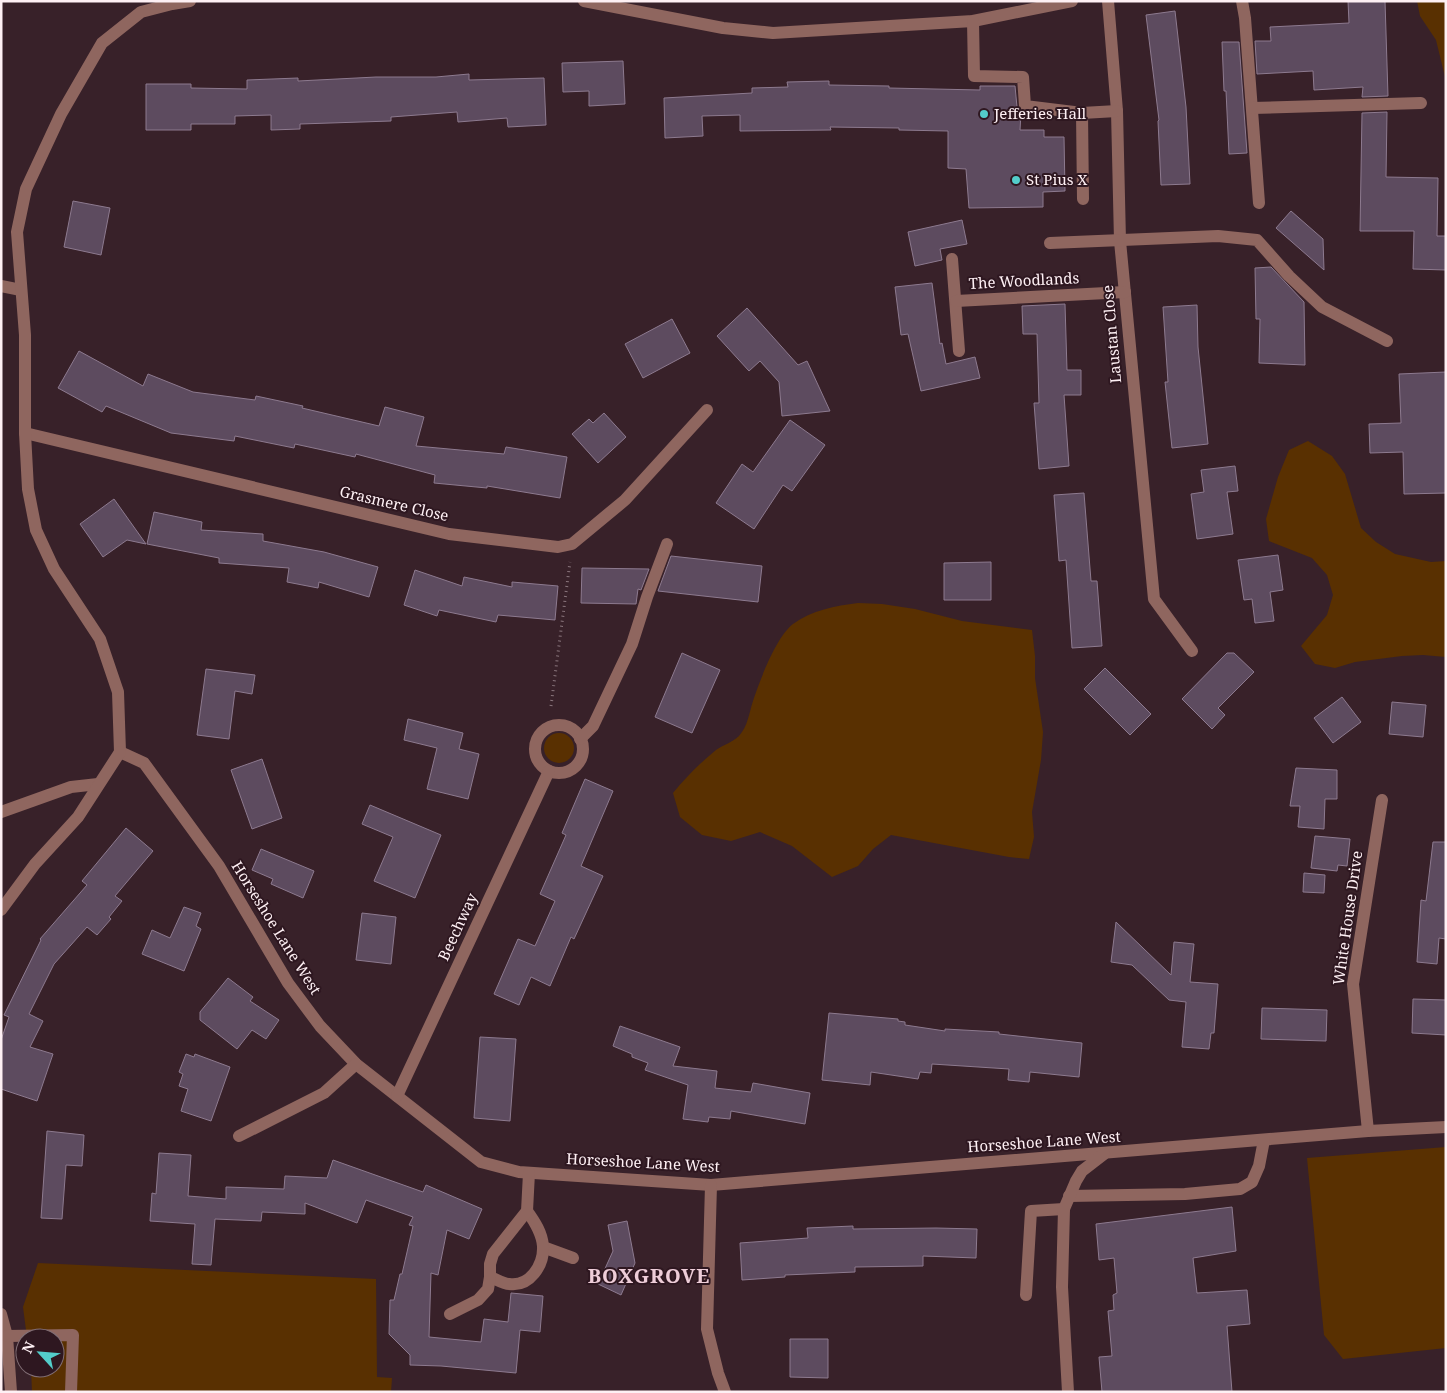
<svg xmlns="http://www.w3.org/2000/svg" width="1447" height="1393" font-family="'Noto Serif',serif">
<style>
.green{fill:#593001}
.building{fill:#5d4b5f;stroke:#8d7a8f}
.lines{fill:none;stroke-linecap:round;stroke-linejoin:round}
.path{stroke:#8a767d;stroke-width:3;stroke-dasharray:1 4;stroke-linecap:butt}
.minor{stroke:#8f665f;stroke-width:12}
.poi-dot{fill:#53cdca;stroke:#2e1720;stroke-width:2}
.labels{text-anchor:middle;stroke-width:4;stroke-linejoin:round;paint-order:stroke}
.poi-label{font-size:15px;fill:#fef0f4;stroke:#2e1720;text-anchor:start}
.street-label{font-size:15px;fill:#fef0f4;stroke:#2e1720}
.district-label{font-size:20px;font-weight:bold;letter-spacing:1px;fill:#eecdd8;stroke:#2e1720}
</style>
<rect width="100%" height="100%" fill="#382129"/>
<g class="green">
<path d="M 1417,1 L 1446,1 L 1446,81 L 1436,40 L 1420,16 Z"/>
<path d="M 1308,441 L 1332,456 L 1345,474 L 1361,528 L 1376,542 L 1395,554 L 1431,562 L 1446,561 L 1446,657 L 1423,655 L 1402,656 L 1355,662 L 1335,668 L 1315,664 L 1301,646 L 1327,615 L 1333,595 L 1327,575 L 1312,558 L 1269,541 L 1266,519 L 1278,477 L 1289,450 Z"/>
<path d="M 858,603 L 882,604 L 915,609 L 962,621 L 1032,630 L 1035,656 L 1035,678 L 1043,732 L 1041,760 L 1032,812 L 1034,837 L 1029,859 L 1009,857 L 891,835 L 873,849 L 858,866 L 832,877 L 792,846 L 760,832 L 731,841 L 702,835 L 680,817 L 673,793 C 686,777 700,763 716,750 C 723,745 733,742 739,736 C 748,726 749,713 753,701 C 760,680 776,637 793,624 C 812,610 835,606 858,603 Z"/>
<circle cx="559" cy="748" r="15"/>
<path d="M 1446,1147 L 1446,1348 L 1343,1359 L 1324,1335 L 1307,1158 Z"/>
<path d="M 38,1263 L 376,1279 L 377,1377 L 392,1378 L 391,1392 L 32,1392 L 31,1368 L 55,1368 L 55,1338 L 27,1338 L 23,1307 Z"/>
</g>
<g class="building">
<path d="M 1348,1 L 1385,1 L 1388,96 L 1362,97 L 1363,87 L 1314,90 L 1313,71 L 1257,74 L 1255,41 L 1271,41 L 1270,27 L 1349,23 Z"/>
<path d="M 1175,11 L 1186,107 L 1190,184 L 1161,185 L 1158,121 L 1159,120 L 1146,15 Z"/>
<path d="M 1222,42 L 1239,42 L 1247,153 L 1229,154 L 1226,91 L 1224,91 Z"/>
<path d="M 623,61 L 625,104 L 589,106 L 589,91 L 563,92 L 562,63 Z"/>
<path d="M 469,74 L 469,80 L 544,78 L 546,125 L 508,127 L 507,118 L 458,122 L 457,112 L 391,117 L 391,121 L 300,124 L 300,129 L 271,130 L 271,115 L 235,116 L 235,124 L 191,124 L 191,130 L 146,130 L 146,84 L 191,84 L 191,88 L 247,89 L 247,80 L 298,78 L 298,81 L 376,77 L 436,77 Z"/>
<path d="M 829,81 L 829,85 L 889,86 L 889,88 L 980,90 L 980,86 L 1015,86 L 1017,107 L 1021,113 L 1020,130 L 1044,130 L 1044,137 L 1064,137 L 1065,191 L 1043,192 L 1043,207 L 969,208 L 966,169 L 948,168 L 948,131 L 899,130 L 899,128 L 830,127 L 831,130 L 740,131 L 740,115 L 702,116 L 703,136 L 665,138 L 664,98 L 752,93 L 752,88 L 788,87 L 787,82 Z"/>
<path d="M 1387,112 L 1386,177 L 1438,178 L 1437,236 L 1446,236 L 1446,270 L 1413,269 L 1414,231 L 1360,231 L 1362,113 Z"/>
<path d="M 73,201 L 110,208 L 101,255 L 64,247 Z"/>
<path d="M 1291,211 L 1323,239 L 1324,270 L 1276,228 Z"/>
<path d="M 962,220 L 967,244 L 940,249 L 942,260 L 915,266 L 908,232 Z"/>
<path d="M 1271,267 L 1304,302 L 1305,365 L 1259,363 L 1260,319 L 1256,319 L 1255,268 Z"/>
<path d="M 932,283 L 940,344 L 942,343 L 946,364 L 975,357 L 980,378 L 921,391 L 908,334 L 901,335 L 895,287 Z"/>
<path d="M 1065,304 L 1067,370 L 1081,370 L 1081,395 L 1064,395 L 1069,466 L 1039,469 L 1034,403 L 1039,403 L 1037,334 L 1023,334 L 1022,306 Z"/>
<path d="M 1197,305 L 1198,347 L 1208,444 L 1172,448 L 1165,382 L 1168,382 L 1163,307 Z"/>
<path d="M 747,308 L 798,365 L 807,361 L 830,411 L 782,416 L 779,382 L 760,361 L 749,371 L 717,336 Z"/>
<path d="M 672,319 L 690,353 L 643,378 L 625,344 Z"/>
<path d="M 79,351 L 143,386 L 148,374 L 193,392 L 255,400 L 256,396 L 303,406 L 302,408 L 379,426 L 385,407 L 424,417 L 416,446 L 504,454 L 506,447 L 567,457 L 560,498 L 487,486 L 487,488 L 434,483 L 435,475 L 356,454 L 355,457 L 295,444 L 294,448 L 235,436 L 234,441 L 171,433 L 106,406 L 102,412 L 58,388 Z"/>
<path d="M 1446,372 L 1446,493 L 1404,494 L 1403,452 L 1370,453 L 1369,424 L 1401,423 L 1399,374 Z"/>
<path d="M 604,413 L 626,437 L 598,463 L 572,434 L 589,419 L 593,423 Z"/>
<path d="M 790,420 L 825,445 L 792,491 L 783,485 L 754,529 L 716,503 L 742,464 L 753,472 Z"/>
<path d="M 1235,466 L 1238,491 L 1227,492 L 1233,534 L 1197,539 L 1191,494 L 1204,492 L 1201,470 Z"/>
<path d="M 1084,493 L 1091,581 L 1097,581 L 1102,646 L 1072,648 L 1066,560 L 1059,561 L 1054,495 Z"/>
<path d="M 114,499 L 146,544 L 127,540 L 103,557 L 80,524 Z"/>
<path d="M 154,512 L 202,522 L 201,530 L 263,534 L 263,541 L 324,552 L 378,567 L 369,597 L 319,582 L 318,588 L 287,582 L 289,568 L 219,563 L 219,558 L 147,544 Z"/>
<path d="M 1278,555 L 1283,590 L 1270,592 L 1274,621 L 1255,623 L 1252,599 L 1244,600 L 1238,560 Z"/>
<path d="M 671,556 L 762,566 L 758,602 L 658,591 Z"/>
<path d="M 991,562 L 991,600 L 944,600 L 944,563 Z"/>
<path d="M 582,568 L 649,569 L 641,590 L 638,589 L 636,604 L 581,603 Z"/>
<path d="M 415,570 L 462,586 L 464,577 L 512,587 L 512,582 L 558,586 L 555,620 L 498,615 L 496,622 L 439,610 L 437,616 L 404,605 Z"/>
<path d="M 682,653 L 720,670 L 692,733 L 655,717 Z"/>
<path d="M 1227,653 L 1234,653 L 1254,672 L 1218,708 L 1225,715 L 1212,729 L 1182,699 Z"/>
<path d="M 1105,668 L 1151,714 L 1130,735 L 1084,689 Z"/>
<path d="M 206,669 L 255,675 L 252,694 L 235,691 L 229,739 L 197,735 Z"/>
<path d="M 1342,697 L 1361,722 L 1333,743 L 1314,718 Z"/>
<path d="M 1392,702 L 1426,705 L 1423,737 L 1389,734 Z"/>
<path d="M 408,719 L 463,733 L 459,749 L 479,754 L 468,799 L 427,789 L 437,748 L 404,740 Z"/>
<path d="M 262,759 L 282,818 L 252,829 L 231,770 Z"/>
<path d="M 1296,768 L 1337,770 L 1337,799 L 1325,799 L 1324,829 L 1298,827 L 1300,806 L 1290,806 Z"/>
<path d="M 585,779 L 613,791 L 581,866 L 603,876 L 574,939 L 571,937 L 550,986 L 531,977 L 519,1005 L 494,994 L 518,939 L 535,946 L 555,901 L 540,894 L 566,835 L 562,833 Z"/>
<path d="M 370,805 L 441,835 L 415,898 L 374,881 L 393,837 L 362,824 Z"/>
<path d="M 126,828 L 153,851 L 115,896 L 122,901 L 109,917 L 111,919 L 97,935 L 87,927 L 54,964 L 29,1014 L 43,1021 L 30,1047 L 53,1054 L 37,1101 L 1,1089 L 1,1040 L 9,1017 L 4,1015 L 41,940 L 40,939 L 87,885 L 82,881 Z"/>
<path d="M 1315,836 L 1350,839 L 1347,866 L 1338,865 L 1337,871 L 1311,868 Z"/>
<path d="M 1433,842 L 1446,842 L 1446,939 L 1439,938 L 1437,964 L 1417,962 L 1421,900 L 1426,901 Z"/>
<path d="M 261,849 L 314,871 L 303,898 L 271,884 L 273,879 L 252,870 Z"/>
<path d="M 1304,873 L 1325,875 L 1324,893 L 1303,892 Z"/>
<path d="M 184,907 L 201,913 L 196,926 L 201,929 L 184,971 L 142,954 L 152,930 L 170,938 Z"/>
<path d="M 362,913 L 396,917 L 391,964 L 356,960 Z"/>
<path d="M 1116,922 L 1171,975 L 1174,942 L 1194,944 L 1190,982 L 1218,984 L 1214,1033 L 1211,1033 L 1209,1049 L 1182,1047 L 1186,1002 L 1169,1000 L 1132,965 L 1111,962 Z"/>
<path d="M 228,978 L 253,997 L 250,1001 L 279,1020 L 266,1039 L 252,1030 L 237,1049 L 200,1020 L 200,1012 Z"/>
<path d="M 1413,999 L 1446,1000 L 1446,1035 L 1412,1033 Z"/>
<path d="M 1262,1008 L 1327,1010 L 1326,1041 L 1261,1039 Z"/>
<path d="M 829,1013 L 898,1019 L 898,1021 L 905,1022 L 905,1025 L 945,1031 L 945,1029 L 999,1032 L 999,1034 L 1082,1043 L 1079,1077 L 1030,1072 L 1029,1082 L 1008,1080 L 1009,1069 L 932,1064 L 931,1073 L 920,1072 L 918,1079 L 871,1072 L 870,1085 L 822,1080 Z"/>
<path d="M 620,1026 L 680,1047 L 673,1066 L 717,1071 L 715,1088 L 751,1092 L 753,1083 L 810,1093 L 805,1124 L 731,1111 L 730,1119 L 709,1117 L 708,1122 L 683,1119 L 688,1085 L 645,1070 L 648,1063 L 632,1057 L 632,1054 L 613,1046 Z"/>
<path d="M 480,1037 L 516,1039 L 510,1121 L 474,1118 Z"/>
<path d="M 186,1054 L 194,1057 L 195,1054 L 230,1067 L 211,1121 L 181,1111 L 188,1089 L 179,1086 L 183,1074 L 179,1072 Z"/>
<path d="M 47,1131 L 84,1135 L 82,1166 L 66,1165 L 62,1219 L 41,1218 Z"/>
<path d="M 159,1153 L 191,1155 L 188,1196 L 226,1199 L 226,1187 L 284,1189 L 285,1176 L 327,1178 L 333,1160 L 423,1192 L 426,1185 L 482,1209 L 469,1239 L 447,1230 L 438,1275 L 431,1273 L 429,1337 L 481,1342 L 484,1319 L 508,1322 L 511,1293 L 543,1296 L 540,1332 L 520,1330 L 516,1373 L 441,1366 L 410,1365 L 410,1355 L 389,1334 L 390,1300 L 394,1300 L 400,1274 L 402,1274 L 413,1226 L 409,1225 L 413,1217 L 366,1200 L 357,1223 L 305,1203 L 305,1214 L 262,1212 L 261,1221 L 215,1219 L 211,1265 L 192,1264 L 195,1224 L 150,1221 L 152,1193 L 156,1194 Z"/>
<path d="M 1232,1207 L 1236,1251 L 1193,1258 L 1197,1293 L 1247,1290 L 1250,1324 L 1227,1326 L 1232,1392 L 1102,1392 L 1099,1357 L 1112,1356 L 1108,1311 L 1114,1310 L 1113,1295 L 1117,1293 L 1114,1258 L 1099,1260 L 1096,1224 Z"/>
<path d="M 627,1221 L 635,1263 L 621,1295 L 598,1284 L 613,1251 L 608,1225 Z"/>
<path d="M 853,1226 L 853,1229 L 936,1228 L 977,1229 L 976,1258 L 923,1256 L 923,1266 L 855,1267 L 855,1272 L 785,1275 L 785,1277 L 742,1280 L 740,1243 L 808,1238 L 807,1228 Z"/>
<path d="M 790,1339 L 828,1339 L 828,1378 L 790,1377 Z"/>
</g>
<g class="lines">
<path class="path" d="M 551,706 L 570,562"/>
<g class="minor">
<path d="M 584,1 L 723,28 L 773,33 L 973,21 L 1072,1"/>
<path d="M 1108,1 L 1117,111 L 1120,241 L 1154,599 L 1192,651"/>
<path d="M 1242,1 L 1245,18 L 1259,203"/>
<path d="M 973,21 L 974,76 L 1023,77 L 1025,106 L 1082,113 L 1117,111"/>
<path d="M 1252,108 L 1421,103"/>
<path d="M 1082,113 L 1083,199"/>
<path d="M 1050,243 L 1218,236 L 1257,240 L 1289,276 L 1322,307 L 1387,341"/>
<path d="M 952,259 L 959,351"/>
<path d="M 1,286 L 21,290"/>
<path d="M 956,301 L 1125,292"/>
<path d="M 25,433 L 449,534 L 558,547 L 572,544 L 625,500 L 707,410"/>
<circle cx="559" cy="749" r="24"/>
<path d="M 580,739 L 593,726 L 632,644 L 647,597 L 667,544"/>
<path d="M 120,752 L 144,763 L 219,866 L 288,983 L 320,1026 L 356,1064 L 481,1162 L 519,1172 L 711,1185 L 1368,1131 L 1446,1127"/>
<path d="M 120,752 L 118,692 L 100,639 L 54,569 L 36,530 L 28,489 L 25,433 L 25,335 L 17,232 L 26,189 L 61,114 L 102,43 L 141,12 L 172,4 L 190,1"/>
<path d="M 1,812 L 71,787 L 98,784"/>
<path d="M 1,910 L 35,864 L 78,817 L 120,752"/>
<path d="M 397,1096 L 549,771"/>
<path d="M 1368,1131 L 1353,984 L 1382,800"/>
<path d="M 239,1136 L 324,1093 L 356,1064"/>
<path d="M 711,1185 L 707,1329 L 718,1373 L 725,1392"/>
<path d="M 1069,1196 L 1185,1194 L 1240,1189 L 1252,1182 L 1259,1166 L 1264,1140"/>
<path d="M 543,1247 L 573,1258"/>
<path d="M 490,1277 C 496,1279 503,1284 509,1284 C 530,1287 544,1265 543,1246 C 542,1233 535,1222 527,1211"/>
<path d="M 1026,1295 L 1031,1211 L 1064,1209"/>
<path d="M 1,1314 L 7,1336 L 11,1392"/>
<path d="M 450,1314 L 478,1300 L 488,1289 L 490,1277 L 490,1264 L 493,1254 L 527,1211 L 529,1173"/>
<path d="M 7,1336 L 73,1335 L 71,1392"/>
<path d="M 1068,1392 L 1062,1287 L 1064,1209 L 1076,1181 L 1082,1171 L 1104,1154"/>
</g>
</g>
<g class="poi-dot">
<circle cx="984" cy="114" r="5"/>
<circle cx="1016" cy="180" r="5"/>
</g>
<g class="labels">
<g class="poi-label">
<text x="994" y="119">Jefferies Hall</text>
<text x="1026" y="185">St Pius X</text>
</g>
<g class="street-label">
<text transform="translate(1024 281) rotate(-3)" y="5">The Woodlands</text>
<text transform="translate(1112 334) rotate(-95)" y="5">Laustan Close</text>
<text transform="translate(394 504) rotate(13)" y="5">Grasmere Close</text>
<text transform="translate(1348 918) rotate(-82)" y="5">White House Drive</text>
<text transform="translate(458 927) rotate(-65)" y="5">Beechway</text>
<text transform="translate(276 928) rotate(58)" y="5">Horseshoe Lane West</text>
<text transform="translate(1044 1142) rotate(-4)" y="5">Horseshoe Lane West</text>
<text transform="translate(643 1163) rotate(3)" y="5">Horseshoe Lane West</text>
</g>
<g class="district-label">
<text x="649" y="1283">BOXGROVE</text>
</g>
</g>
<rect width="1447" height="1393" fill="none" stroke="#fef0f4" stroke-width="5"/>
<g transform="translate(40 1353) rotate(296)"><circle r="24" fill="#2e1720" stroke="#816e75"/>
<path d="M0-4L9 19L0 12L-9 19Z" fill="#53cdca"/>
<text y="-8" font-size="14" font-weight="bold" text-anchor="middle" fill="#fef0f4">N</text>
</g>
</svg>
